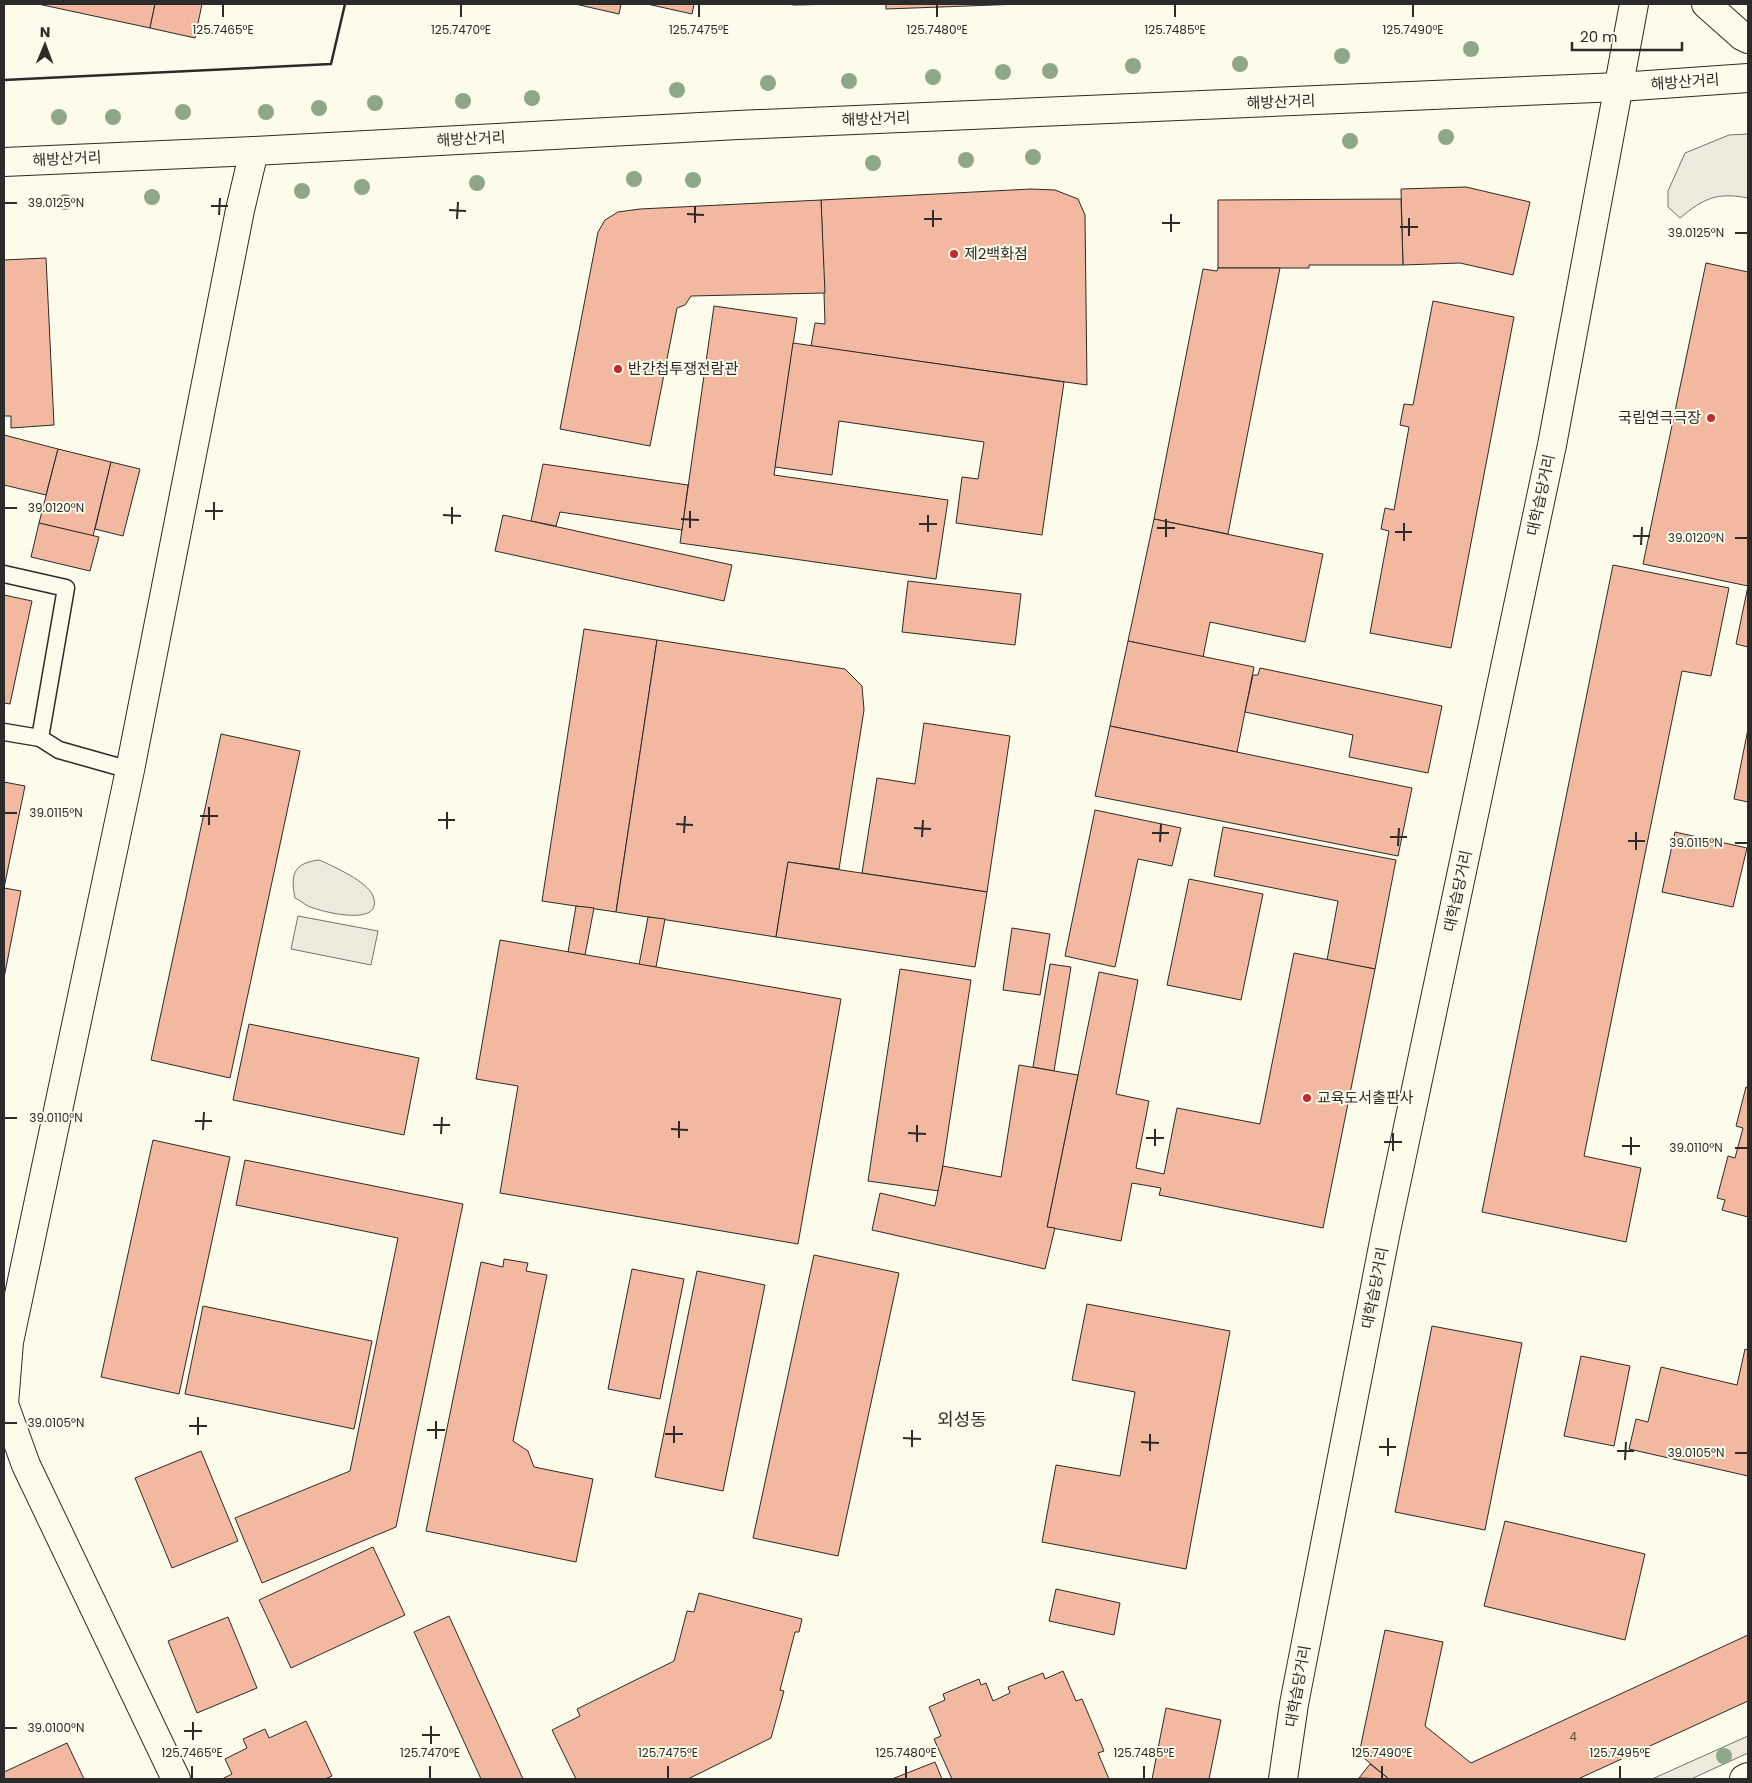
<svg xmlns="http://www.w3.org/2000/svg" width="1752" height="1783" font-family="Poppins,'Noto Sans KR',sans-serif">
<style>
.green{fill:#ecebdb;stroke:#74746e}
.building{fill:#f2b8a0;stroke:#2b2b2b}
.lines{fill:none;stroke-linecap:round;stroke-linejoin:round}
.service-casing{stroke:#2b2b2b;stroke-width:19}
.minor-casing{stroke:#2b2b2b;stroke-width:30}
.secondary-casing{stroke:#2b2b2b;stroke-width:30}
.primary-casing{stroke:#2b2b2b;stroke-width:30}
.service{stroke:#fdfbea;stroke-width:16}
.minor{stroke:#fdfbea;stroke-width:28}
.secondary{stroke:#fdfbea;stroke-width:28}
.primary{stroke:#fdfbea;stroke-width:28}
.wall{stroke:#2b2b2b;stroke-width:2.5}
.tree{fill:#8ea78a}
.ticks{fill:none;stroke:#2b2b2b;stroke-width:2}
.poi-dot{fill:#c62828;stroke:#fdfbea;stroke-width:2}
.labels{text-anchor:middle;stroke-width:4;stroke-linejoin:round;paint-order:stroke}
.number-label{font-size:12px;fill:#5d4e48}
.street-label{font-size:15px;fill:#2b2b2b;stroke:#fdfbea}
.poi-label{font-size:15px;fill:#2b2b2b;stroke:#fdfbea;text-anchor:start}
.quarter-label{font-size:18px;fill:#2b2b2b;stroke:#fdfbea}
.ticks-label{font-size:12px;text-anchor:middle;fill:#2b2b2b;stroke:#fdfbea;stroke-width:4;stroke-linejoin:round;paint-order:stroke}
</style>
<rect width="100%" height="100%" fill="#fdfbea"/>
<g class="green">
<path d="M 1748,134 L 1748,198 C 1717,192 1704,198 1680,218 L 1668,207 L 1668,191 L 1685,153 L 1729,135 Z"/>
<path d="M 319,860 C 333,866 368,882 373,896 C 385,928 321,912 308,906 C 304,904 300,900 295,898 C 290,874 294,863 319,860 Z"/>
<path d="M 298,916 L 378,931 L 371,965 L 291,949 Z"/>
<path d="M 1748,1736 L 1748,1753 L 1691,1779 L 1652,1779 Z"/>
</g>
<g class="building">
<path d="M 38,4 L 155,4 L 150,28 Z"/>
<path d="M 155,4 L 202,4 L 195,38 L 150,28 Z"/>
<path d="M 575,4 L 621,4 L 619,14 Z"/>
<path d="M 647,4 L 694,4 L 692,14 Z"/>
<path d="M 788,4 L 841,4 L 794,5 Z"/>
<path d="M 886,4 L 1021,4 L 886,9 Z"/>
<path d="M 1466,187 L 1530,202 L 1513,275 L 1460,263 L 1403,265 L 1401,189 Z"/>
<path d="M 1031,189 L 1055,190 L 1078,199 L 1085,215 L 1087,385 L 811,346 L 815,323 L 825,324 L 821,200 Z"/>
<path d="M 1401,199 L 1403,265 L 1309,265 L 1309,268 L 1218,268 L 1218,200 Z"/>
<path d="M 821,200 L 825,293 L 691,296 L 685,305 L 677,308 L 650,446 L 560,429 L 598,232 L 605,220 L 618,212 L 640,209 Z"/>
<path d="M 46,258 L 54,425 L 11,428 L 11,416 L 4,416 L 4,260 Z"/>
<path d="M 1706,263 L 1748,272 L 1748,647 L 1736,644 L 1748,586 L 1643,564 Z"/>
<path d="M 1218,268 L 1280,268 L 1228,534 L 1154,519 L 1203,269 L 1217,271 Z"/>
<path d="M 1433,301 L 1514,317 L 1451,648 L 1370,633 L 1389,531 L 1381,529 L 1385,508 L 1394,510 L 1409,427 L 1400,425 L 1404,404 L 1413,405 Z"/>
<path d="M 714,306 L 797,318 L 774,475 L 948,500 L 936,579 L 680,543 Z"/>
<path d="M 793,343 L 1064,382 L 1042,535 L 956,523 L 962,477 L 978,479 L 984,442 L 839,421 L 832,475 L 775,467 Z"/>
<path d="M 4,435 L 58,449 L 46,495 L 4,485 Z"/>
<path d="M 58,449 L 111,462 L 93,536 L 39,523 Z"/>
<path d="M 111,462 L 140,469 L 123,536 L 95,529 Z"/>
<path d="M 543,464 L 688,485 L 682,530 L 560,512 L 556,526 L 531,521 Z"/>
<path d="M 503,515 L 732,565 L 724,601 L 495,551 Z"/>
<path d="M 1154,519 L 1323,554 L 1305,642 L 1210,622 L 1203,657 L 1128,641 Z"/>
<path d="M 39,523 L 99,537 L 90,571 L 31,557 Z"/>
<path d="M 1613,565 L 1729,588 L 1711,676 L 1682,671 L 1584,1156 L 1641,1168 L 1626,1242 L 1482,1212 Z"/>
<path d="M 908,581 L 1021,594 L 1015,645 L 902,632 Z"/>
<path d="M 4,595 L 32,601 L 10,704 L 4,703 Z"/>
<path d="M 584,629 L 657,640 L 616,912 L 542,901 Z"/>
<path d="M 657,640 L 845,669 L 862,686 L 864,710 L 839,869 L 788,862 L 776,937 L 616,912 Z"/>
<path d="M 1128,641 L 1254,667 L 1237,752 L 1110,726 Z"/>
<path d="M 1260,668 L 1442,706 L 1428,773 L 1349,757 L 1353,735 L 1245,712 L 1253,675 L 1258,675 Z"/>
<path d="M 924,723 L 1010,736 L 987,892 L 862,873 L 877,778 L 915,784 Z"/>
<path d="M 1110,726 L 1412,788 L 1398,856 L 1095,796 Z"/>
<path d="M 1748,729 L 1748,802 L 1734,799 Z"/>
<path d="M 221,734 L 300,751 L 230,1078 L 151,1060 Z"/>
<path d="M 4,782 L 25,786 L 4,888 L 21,891 L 4,978 Z"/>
<path d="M 1095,810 L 1181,828 L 1172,866 L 1138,859 L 1115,967 L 1065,956 Z"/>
<path d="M 1223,827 L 1396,860 L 1375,969 L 1327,960 L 1338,901 L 1214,876 Z"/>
<path d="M 1675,832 L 1747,848 L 1733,907 L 1662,892 Z"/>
<path d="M 788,862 L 987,892 L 975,967 L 776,937 Z"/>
<path d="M 1189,879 L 1263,894 L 1241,1000 L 1167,985 Z"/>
<path d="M 576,906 L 594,908 L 585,955 L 568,952 Z"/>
<path d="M 648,917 L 665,919 L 656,967 L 639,965 Z"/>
<path d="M 1012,928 L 1050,934 L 1040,995 L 1003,990 Z"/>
<path d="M 500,940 L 841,999 L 798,1244 L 500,1193 L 518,1086 L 476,1079 Z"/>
<path d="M 1294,953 L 1375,969 L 1323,1228 L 1159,1195 L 1161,1188 L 1132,1183 L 1121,1241 L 1047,1227 L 1099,972 L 1138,980 L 1116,1094 L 1149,1101 L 1136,1168 L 1164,1174 L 1177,1108 L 1260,1124 Z"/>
<path d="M 1050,964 L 1071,967 L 1054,1071 L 1033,1067 Z"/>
<path d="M 900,969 L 971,980 L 939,1191 L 868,1181 Z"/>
<path d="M 249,1024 L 419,1058 L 404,1135 L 233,1100 Z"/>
<path d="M 1019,1065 L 1078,1075 L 1047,1227 L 1055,1228 L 1045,1269 L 872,1230 L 880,1193 L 935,1206 L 943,1166 L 1001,1177 Z"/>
<path d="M 1746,1087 L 1748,1088 L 1748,1217 L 1722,1210 L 1725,1200 L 1717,1198 L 1728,1156 L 1735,1158 L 1743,1128 L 1736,1126 Z"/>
<path d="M 153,1140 L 230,1157 L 179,1394 L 101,1377 Z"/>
<path d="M 245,1160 L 463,1204 L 396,1527 L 262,1583 L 235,1518 L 350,1471 L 398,1238 L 236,1205 Z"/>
<path d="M 814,1255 L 899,1273 L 838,1556 L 753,1538 Z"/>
<path d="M 504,1259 L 528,1263 L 526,1271 L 547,1275 L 513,1441 L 528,1451 L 534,1467 L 593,1479 L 576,1562 L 426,1531 L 481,1262 L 503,1267 Z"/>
<path d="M 632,1269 L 684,1279 L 660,1399 L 608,1389 Z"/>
<path d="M 697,1271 L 765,1285 L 723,1491 L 655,1477 Z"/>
<path d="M 1087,1304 L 1230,1331 L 1186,1569 L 1042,1542 L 1056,1465 L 1120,1476 L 1135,1392 L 1072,1380 Z"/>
<path d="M 203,1306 L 372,1341 L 354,1429 L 185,1394 Z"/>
<path d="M 1432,1326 L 1522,1343 L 1485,1530 L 1395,1512 Z"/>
<path d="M 1745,1349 L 1748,1350 L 1748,1476 L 1629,1449 L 1636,1419 L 1648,1422 L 1661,1367 L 1737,1385 Z"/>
<path d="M 1581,1356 L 1630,1366 L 1614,1446 L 1564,1436 Z"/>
<path d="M 201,1451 L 238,1541 L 172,1568 L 135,1478 Z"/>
<path d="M 1505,1521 L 1645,1554 L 1625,1640 L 1484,1606 Z"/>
<path d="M 373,1547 L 405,1615 L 291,1668 L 259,1600 Z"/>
<path d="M 1056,1589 L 1120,1603 L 1114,1635 L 1049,1621 Z"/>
<path d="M 699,1593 L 802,1619 L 799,1632 L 795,1632 L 780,1690 L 784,1691 L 771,1738 L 688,1779 L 576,1779 L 552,1730 L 580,1716 L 577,1709 L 674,1661 L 687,1611 L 694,1612 Z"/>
<path d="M 449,1616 L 523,1779 L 481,1779 L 414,1632 Z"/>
<path d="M 228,1617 L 257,1688 L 197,1713 L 168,1641 Z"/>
<path d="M 1385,1630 L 1443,1642 L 1425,1726 L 1471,1763 L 1748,1635 L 1748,1701 L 1578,1779 L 1389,1779 L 1359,1754 Z"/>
<path d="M 1063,1671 L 1076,1701 L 1082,1699 L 1104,1751 L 1098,1753 L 1109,1779 L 952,1779 L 934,1739 L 941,1736 L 929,1707 L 945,1700 L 943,1694 L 979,1679 L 981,1685 L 986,1683 L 993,1701 L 1010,1693 L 1008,1687 L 1043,1673 L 1045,1679 Z"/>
<path d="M 1166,1708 L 1221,1720 L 1209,1779 L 1152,1779 Z"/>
<path d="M 306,1721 L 332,1776 L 325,1779 L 222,1779 L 232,1774 L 225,1759 L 247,1748 L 243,1739 L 265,1729 L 269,1738 Z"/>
<path d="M 67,1743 L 84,1779 L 4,1779 L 4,1772 Z"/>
<path d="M 935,1762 L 942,1779 L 892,1779 Z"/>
<path d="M 1370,1764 L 1389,1779 L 1359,1778 Z"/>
</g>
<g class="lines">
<defs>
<g id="service">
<path d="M 4,574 L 66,588 L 40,738 L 4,732"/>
<path d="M 40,738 L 59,750 L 130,770"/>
</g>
<path id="minor" d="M 176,1779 L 26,1465 L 4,1404 L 9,1342 L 130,770 L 240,210 L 254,151"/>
<g id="secondary">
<path d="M 1706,4 L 1742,36 L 1748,39"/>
<path d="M 4,162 L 254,151 L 738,125 L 1619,87 L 1748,78"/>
<path d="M 1283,1779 L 1294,1704 L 1386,1231 L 1552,445 L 1634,4"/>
</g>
<path id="primary" d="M 1744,1779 L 1748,1777"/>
</defs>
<use href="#service" class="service-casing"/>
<use href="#minor" class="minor-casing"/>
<use href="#secondary" class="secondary-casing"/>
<use href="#primary" class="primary-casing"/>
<use href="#service" class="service"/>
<use href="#minor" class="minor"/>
<use href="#secondary" class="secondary"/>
<use href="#primary" class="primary"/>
<path class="wall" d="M 4,80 L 331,64 L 345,4"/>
</g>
<g class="tree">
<circle cx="1471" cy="49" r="8"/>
<circle cx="1342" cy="56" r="8"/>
<circle cx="1240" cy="64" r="8"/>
<circle cx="1133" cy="66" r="8"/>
<circle cx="1050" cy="71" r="8"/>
<circle cx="1003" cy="72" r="8"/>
<circle cx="933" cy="77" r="8"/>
<circle cx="849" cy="81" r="8"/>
<circle cx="768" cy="83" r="8"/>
<circle cx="677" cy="90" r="8"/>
<circle cx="532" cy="98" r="8"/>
<circle cx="463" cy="101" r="8"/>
<circle cx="375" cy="103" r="8"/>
<circle cx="319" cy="108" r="8"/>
<circle cx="183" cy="112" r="8"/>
<circle cx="266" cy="112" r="8"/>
<circle cx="59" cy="117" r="8"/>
<circle cx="113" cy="117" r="8"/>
<circle cx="1446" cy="137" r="8"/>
<circle cx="1350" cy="141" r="8"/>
<circle cx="1033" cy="157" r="8"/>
<circle cx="966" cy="160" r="8"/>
<circle cx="873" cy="163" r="8"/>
<circle cx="634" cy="179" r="8"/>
<circle cx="693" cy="180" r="8"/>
<circle cx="477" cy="183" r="8"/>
<circle cx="362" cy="187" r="8"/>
<circle cx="302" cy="191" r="8"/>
<circle cx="152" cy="197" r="8"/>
<circle cx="65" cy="202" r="8"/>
<circle cx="1724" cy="1756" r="8"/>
</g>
<path class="ticks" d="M 223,17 L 223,5M 461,17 L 461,5M 699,17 L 699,5M 937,17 L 937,5M 1175,17 L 1175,5M 1413,17 L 1413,5M 5,203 L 17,203M 211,206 L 228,206M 449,210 L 466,211M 687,214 L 704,215M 219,215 L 220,198M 457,219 L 458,202M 924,219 L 942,219M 695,223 L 695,206M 1162,223 L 1180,223M 933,227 L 933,210M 1400,227 L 1418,227M 1171,232 L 1171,214M 1735,233 L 1747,233M 1409,236 L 1409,218M 5,508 L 17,508M 205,511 L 223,511M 443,515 L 461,516M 681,519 L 699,520M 214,520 L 214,502M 452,524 L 452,507M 919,524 L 937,524M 690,528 L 690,511M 1157,528 L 1175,528M 928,532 L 928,515M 1395,532 L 1412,532M 1633,536 L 1650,536M 1166,537 L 1166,519M 1735,538 L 1747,538M 1404,541 L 1404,523M 1641,545 L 1642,527M 5,813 L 17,813M 200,816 L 218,816M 438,820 L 455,820M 676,824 L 693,825M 209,825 L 209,807M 914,828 L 931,829M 447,829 L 447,812M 684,833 L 685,816M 1152,833 L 1169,833M 922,837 L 923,820M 1390,837 L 1407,837M 1628,841 L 1645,841M 1160,842 L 1161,824M 1735,843 L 1747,843M 1398,846 L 1399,828M 1636,850 L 1636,832M 5,1118 L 17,1118M 195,1121 L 212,1121M 433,1125 L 450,1125M 671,1129 L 688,1130M 203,1130 L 204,1112M 908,1133 L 926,1134M 441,1134 L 442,1117M 679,1138 L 679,1121M 1146,1138 L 1164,1138M 917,1142 L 917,1125M 1384,1142 L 1402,1142M 1155,1146 L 1155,1129M 1622,1146 L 1640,1146M 1735,1148 L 1747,1148M 1393,1151 L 1393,1133M 1631,1155 L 1631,1137M 5,1423 L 17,1423M 189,1426 L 207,1426M 427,1430 L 445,1430M 665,1434 L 683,1434M 198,1435 L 198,1417M 903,1438 L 921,1439M 436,1439 L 436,1421M 1141,1442 L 1159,1443M 674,1443 L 674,1426M 912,1447 L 912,1430M 1379,1447 L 1396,1447M 1150,1451 L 1150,1434M 1617,1451 L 1634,1451M 1735,1453 L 1747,1453M 1388,1456 L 1388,1438M 1625,1460 L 1626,1442M 5,1728 L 17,1728M 184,1731 L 202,1731M 422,1735 L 440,1735M 193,1740 L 193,1722M 431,1744 L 431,1726M 192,1778 L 192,1766M 430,1778 L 430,1766M 668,1778 L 668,1766M 906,1778 L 906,1766M 1144,1778 L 1144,1766M 1382,1778 L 1382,1766M 1620,1778 L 1620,1766"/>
<g class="poi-dot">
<circle cx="954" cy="254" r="5"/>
<circle cx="618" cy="369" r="5"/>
<circle cx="1711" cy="418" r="5"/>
<circle cx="1307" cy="1098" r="5"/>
</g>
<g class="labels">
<g class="number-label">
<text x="1573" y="1741">4</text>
</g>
<g class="street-label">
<text transform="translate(1685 82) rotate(-4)" y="5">해방산거리</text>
<text transform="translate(1281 102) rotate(-2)" y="5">해방산거리</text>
<text transform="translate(876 119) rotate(-2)" y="5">해방산거리</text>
<text transform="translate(471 139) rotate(-3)" y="5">해방산거리</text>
<text transform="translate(67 159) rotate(-3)" y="5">해방산거리</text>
<text transform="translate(1541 495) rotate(-78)" y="5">대학습당거리</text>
<text transform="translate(1458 891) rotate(-78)" y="5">대학습당거리</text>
<text transform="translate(1375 1288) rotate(-79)" y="5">대학습당거리</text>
<text transform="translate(1298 1686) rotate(-80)" y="5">대학습당거리</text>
</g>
<g class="poi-label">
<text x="964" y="259">제2백화점</text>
<text x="628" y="374">반간첩투쟁전람관</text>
<text x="1701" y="423" text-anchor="end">국립연극극장</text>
<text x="1317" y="1103">교육도서출판사</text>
</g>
<g class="quarter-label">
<text x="962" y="1426">외성동</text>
</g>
</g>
<g class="ticks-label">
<text x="223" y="34">125.7465°E</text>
<text x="461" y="34">125.7470°E</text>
<text x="699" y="34">125.7475°E</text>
<text x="937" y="34">125.7480°E</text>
<text x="1175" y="34">125.7485°E</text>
<text x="1413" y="34">125.7490°E</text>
<text x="56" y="207">39.0125°N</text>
<text x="1696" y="237">39.0125°N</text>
<text x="56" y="512">39.0120°N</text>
<text x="1696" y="542">39.0120°N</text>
<text x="56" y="817">39.0115°N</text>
<text x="1696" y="847">39.0115°N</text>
<text x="56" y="1122">39.0110°N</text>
<text x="1696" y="1152">39.0110°N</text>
<text x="56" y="1427">39.0105°N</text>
<text x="1696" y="1457">39.0105°N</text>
<text x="56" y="1732">39.0100°N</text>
<text x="192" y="1757">125.7465°E</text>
<text x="430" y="1757">125.7470°E</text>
<text x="668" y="1757">125.7475°E</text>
<text x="906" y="1757">125.7480°E</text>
<text x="1144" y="1757">125.7485°E</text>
<text x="1382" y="1757">125.7490°E</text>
<text x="1620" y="1757">125.7495°E</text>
</g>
<rect width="1752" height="1783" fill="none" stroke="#2b2b2b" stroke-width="10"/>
<g transform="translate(45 45) rotate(1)" stroke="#fdfbea" stroke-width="4" paint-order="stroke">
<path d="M0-4L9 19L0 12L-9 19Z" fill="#2b2b2b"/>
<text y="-8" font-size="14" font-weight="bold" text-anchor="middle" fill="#2b2b2b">N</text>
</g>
<path d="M1572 42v8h110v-8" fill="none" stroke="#2b2b2b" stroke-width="2.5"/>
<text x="1580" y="42" font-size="15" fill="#2b2b2b" stroke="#fdfbea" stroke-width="4" paint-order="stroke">20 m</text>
</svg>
